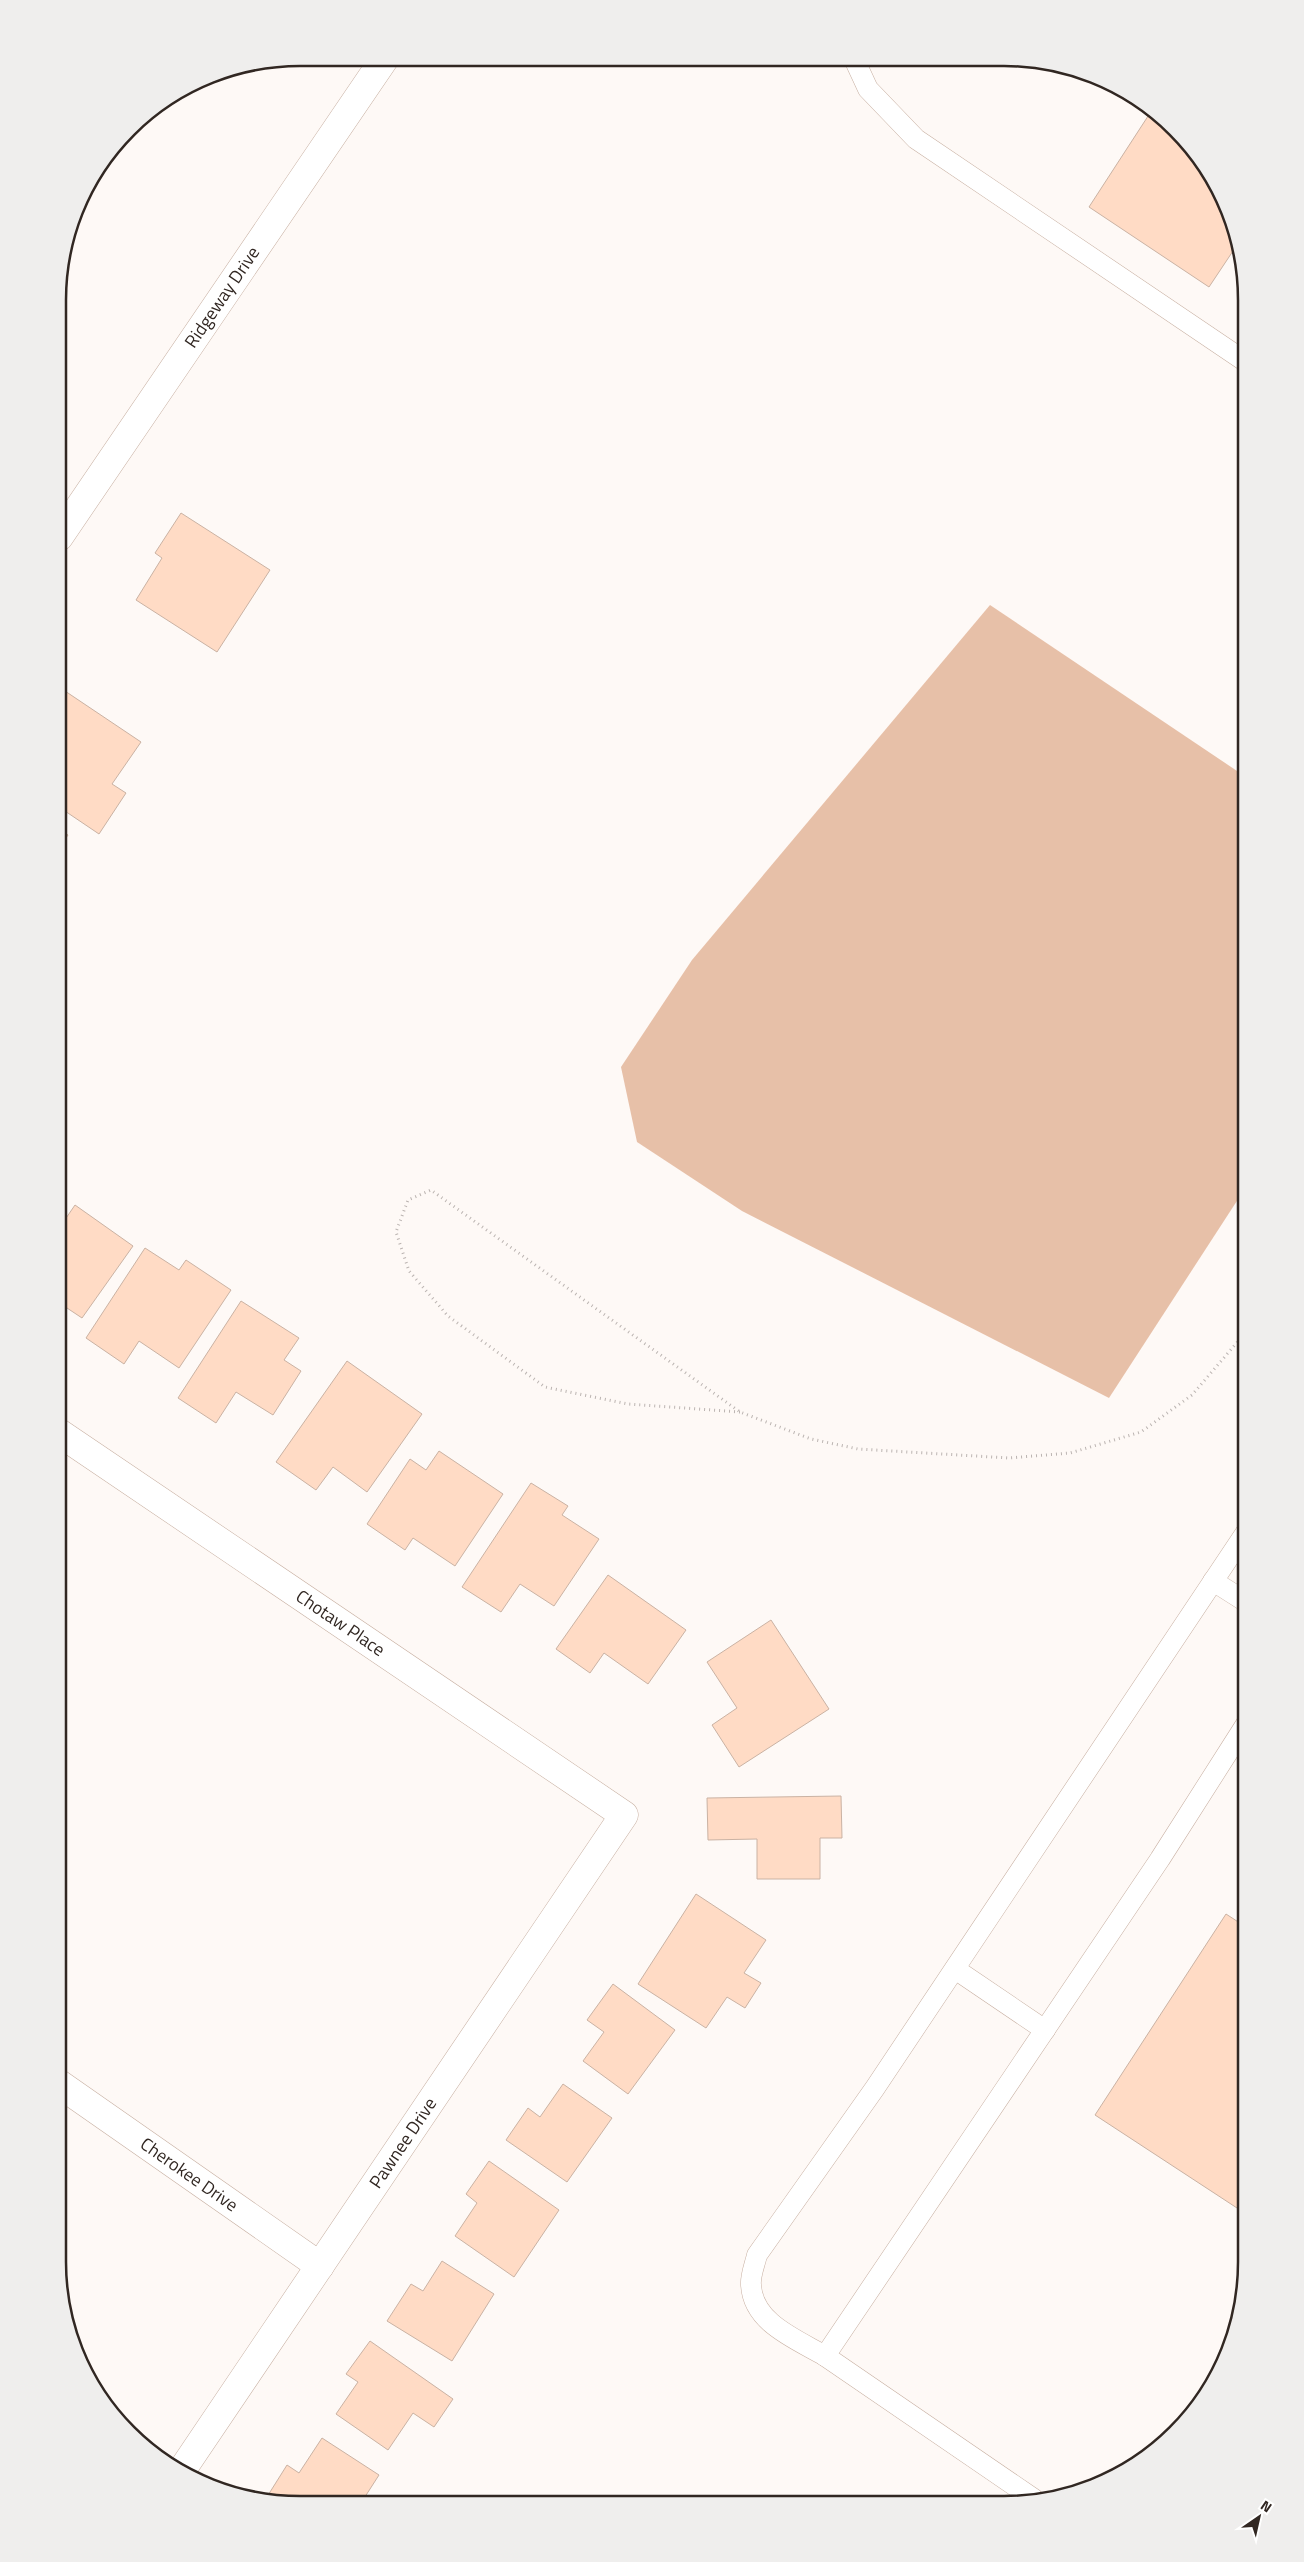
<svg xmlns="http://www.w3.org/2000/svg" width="1304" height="2562" font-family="'Titillium Web',sans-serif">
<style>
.green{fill:#e7c0a8}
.building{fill:#ffdbc5;stroke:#cab2a3}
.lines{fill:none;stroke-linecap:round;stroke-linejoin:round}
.lane-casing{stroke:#c7afa1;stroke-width:21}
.street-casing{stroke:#c7afa1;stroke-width:29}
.path{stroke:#bbb4b1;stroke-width:3;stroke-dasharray:1 4;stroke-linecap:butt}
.lane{stroke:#fff;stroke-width:20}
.street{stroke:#fff;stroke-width:28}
.labels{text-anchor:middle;stroke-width:4;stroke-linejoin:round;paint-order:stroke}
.street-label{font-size:18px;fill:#312722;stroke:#fff}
.rim{fill:none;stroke:#312722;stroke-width:2.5}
</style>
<rect width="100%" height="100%" fill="#fef9f6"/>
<path class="green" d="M 990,605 L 1246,777 L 1246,1187 L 1109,1398 L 742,1211 L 637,1142 L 621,1067 L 692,960 Z"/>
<g class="building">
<path d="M 1152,110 L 1163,118 L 1205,165 L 1234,223 L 1237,245 L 1209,287 L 1089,207 Z"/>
<path d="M 181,513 L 270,570 L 217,652 L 136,600 L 162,558 L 155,553 Z"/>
<path d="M 62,689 L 141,742 L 112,784 L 126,793 L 99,834 L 59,807 L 59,693 Z"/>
<path d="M 59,829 L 68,835 L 59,848 Z"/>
<path d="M 75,1205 L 133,1246 L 82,1318 L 58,1302 L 59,1221 L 62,1224 Z"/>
<path d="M 145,1248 L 179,1270 L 186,1260 L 231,1290 L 179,1368 L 139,1341 L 124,1364 L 86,1338 Z"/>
<path d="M 241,1301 L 299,1338 L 284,1360 L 301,1371 L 273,1415 L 236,1392 L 216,1423 L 178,1398 Z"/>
<path d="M 347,1361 L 422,1414 L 367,1492 L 333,1467 L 316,1490 L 276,1462 Z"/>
<path d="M 439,1451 L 503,1494 L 455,1566 L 413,1538 L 405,1550 L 367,1524 L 410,1459 L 426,1470 Z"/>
<path d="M 531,1483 L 568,1506 L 562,1515 L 599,1539 L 554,1606 L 520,1584 L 501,1612 L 462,1587 Z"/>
<path d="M 608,1575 L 686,1630 L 648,1684 L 604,1653 L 590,1673 L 556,1649 Z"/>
<path d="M 771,1620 L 829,1709 L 739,1767 L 712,1725 L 737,1708 L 707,1662 Z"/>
<path d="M 841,1796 L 842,1838 L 820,1838 L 820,1879 L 757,1879 L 757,1839 L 708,1840 L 707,1798 Z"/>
<path d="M 696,1894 L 766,1940 L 744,1973 L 761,1983 L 745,2008 L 727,1997 L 706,2028 L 638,1984 Z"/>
<path d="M 1226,1914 L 1246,1927 L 1246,2194 L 1237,2208 L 1095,2115 Z"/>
<path d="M 613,1984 L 675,2030 L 628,2094 L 583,2061 L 604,2032 L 587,2020 Z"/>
<path d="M 563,2084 L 612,2118 L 567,2182 L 506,2140 L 528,2108 L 540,2117 Z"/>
<path d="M 489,2161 L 559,2210 L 514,2277 L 455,2236 L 477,2203 L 466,2194 Z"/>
<path d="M 442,2261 L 494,2294 L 452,2361 L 387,2321 L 411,2284 L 423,2291 Z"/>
<path d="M 370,2341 L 453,2399 L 434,2427 L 413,2413 L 388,2450 L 336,2414 L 358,2382 L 346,2374 Z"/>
<path d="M 322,2438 L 379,2475 L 361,2503 L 269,2502 L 265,2500 L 287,2465 L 299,2473 Z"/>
</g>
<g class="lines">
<defs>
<g id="lane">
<path d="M 855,61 L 868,89 L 916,139 L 1246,362"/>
<path d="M 1213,1581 L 1246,1602"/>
<path d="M 955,1969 L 1045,2030"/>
<path d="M 825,2356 C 796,2339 753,2323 751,2285 C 750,2276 755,2264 757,2255 L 875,2088 L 1246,1532"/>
<path d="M 1034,2499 L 825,2356 L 1160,1859 L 1246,1724"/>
</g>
<g id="street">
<path id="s1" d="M 59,537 L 385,58"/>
<path id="s2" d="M 58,1432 L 624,1815 L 182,2470"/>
<path id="s3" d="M 58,2083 L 320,2266"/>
</g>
</defs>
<use href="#lane" class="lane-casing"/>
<use href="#street" class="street-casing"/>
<path class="path" d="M 740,1412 L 628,1404 L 545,1387 L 448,1316 L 409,1271 L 396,1232 L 408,1200 L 431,1190 L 740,1412 L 811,1439 L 858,1449 L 1009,1458 L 1070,1453 L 1141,1432 L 1192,1395 L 1246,1332"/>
<use href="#lane" class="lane"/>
<use href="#street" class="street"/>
</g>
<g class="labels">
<g class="street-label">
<text dy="6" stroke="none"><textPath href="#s1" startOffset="290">Ridgeway Drive</textPath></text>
<text dy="6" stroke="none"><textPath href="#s2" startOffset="341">Chotaw Place</textPath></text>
<text transform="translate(403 2143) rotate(-56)" y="6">Pawnee Drive</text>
<text dy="6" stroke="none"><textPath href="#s3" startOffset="160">Cherokee Drive</textPath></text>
</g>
</g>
<path d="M0 0H1304V2562H0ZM300 66H1004A234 234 0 0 1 1238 300V2262A234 234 0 0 1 1004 2496H300A234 234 0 0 1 66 2262V300A234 234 0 0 1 300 66Z" fill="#efeeed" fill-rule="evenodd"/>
<path class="rim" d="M300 66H1004A234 234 0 0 1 1238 300V2262A234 234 0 0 1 1004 2496H300A234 234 0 0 1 66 2262V300A234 234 0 0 1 300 66Z"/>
<g transform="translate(1259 2517) rotate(34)" stroke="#ffffff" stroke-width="4" paint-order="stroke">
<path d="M0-4L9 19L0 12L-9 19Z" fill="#312722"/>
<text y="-8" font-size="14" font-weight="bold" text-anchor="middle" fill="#312722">N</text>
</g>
</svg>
